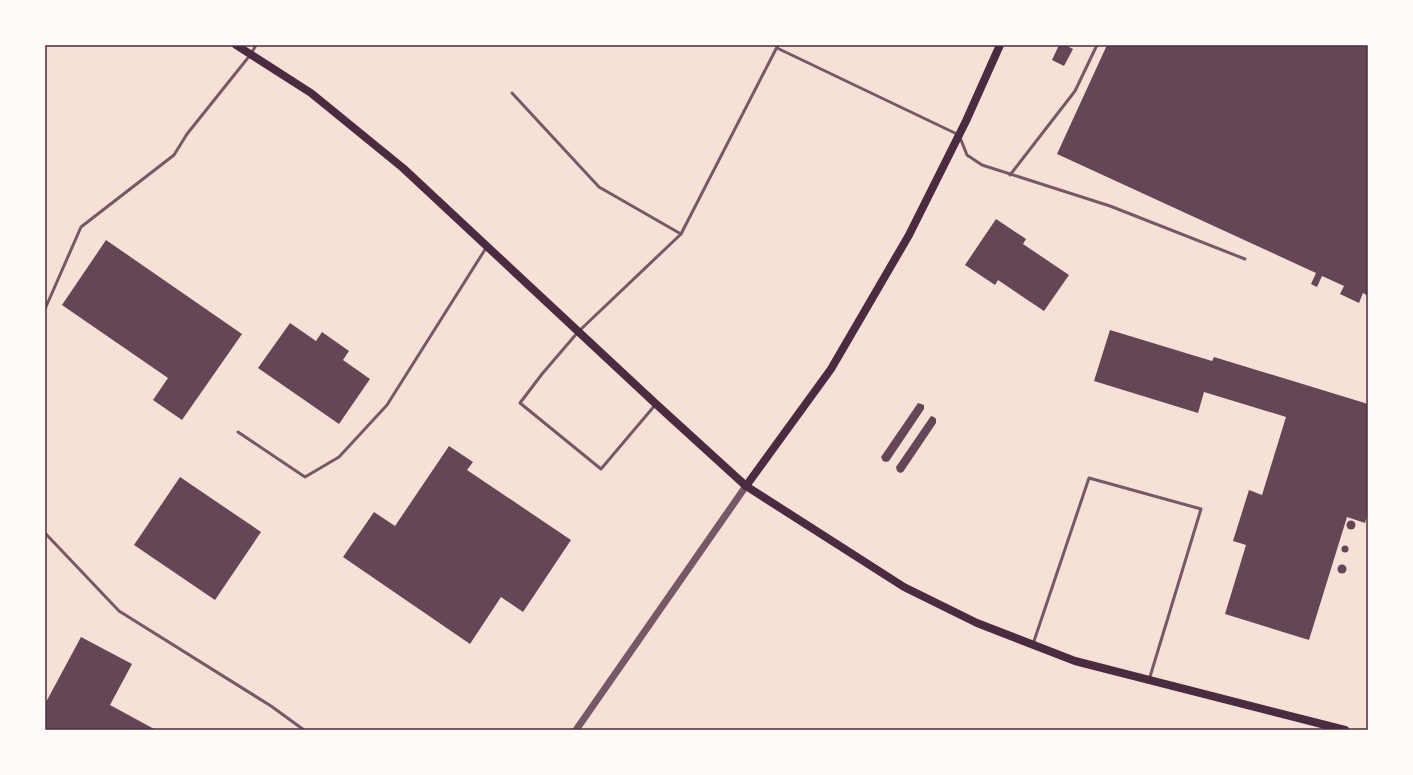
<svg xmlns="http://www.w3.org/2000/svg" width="1413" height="775" font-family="'Fira Sans Condensed',sans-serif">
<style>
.building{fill:#644757}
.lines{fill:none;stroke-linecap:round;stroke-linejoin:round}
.service{stroke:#755966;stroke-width:3}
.tertiary{stroke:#755966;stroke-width:7}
.secondary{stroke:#4a2c40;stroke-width:8}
.neatline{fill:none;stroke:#4a2c40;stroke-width:1.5}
</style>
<rect width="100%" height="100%" fill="#f7e1d7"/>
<g class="building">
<path d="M 1059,45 L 1065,45 L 1073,49 L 1064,66 L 1052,60 Z"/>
<path d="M 1107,45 L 1368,45 L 1368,296 L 1363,293 L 1359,303 L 1340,294 L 1344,286 L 1322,276 L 1317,287 L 1311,284 L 1316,273 L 1057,154 Z"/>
<path d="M 996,219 L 1026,239 L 1023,244 L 1069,275 L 1044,311 L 998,280 L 995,285 L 965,265 Z"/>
<path d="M 106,240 L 242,334 L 182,420 L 153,400 L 168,378 L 62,305 Z"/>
<path d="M 290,323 L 316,341 L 322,332 L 349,351 L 343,360 L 370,379 L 339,424 L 258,368 Z"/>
<path d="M 1110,330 L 1212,361 L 1214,357 L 1368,404 L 1368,513 L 1365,523 L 1347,517 L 1309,640 L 1225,614 L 1246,545 L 1233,541 L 1249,490 L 1262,495 L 1286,417 L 1204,392 L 1198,413 L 1094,381 Z"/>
<path d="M 918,403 L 924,405 L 924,409 L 889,461 L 886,462 L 883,461 L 881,457 Z"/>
<path d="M 931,416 L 934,417 L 936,419 L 936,423 L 903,472 L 900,473 L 897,471 L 896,467 Z"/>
<path d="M 449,446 L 473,462 L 467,470 L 571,540 L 523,612 L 501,597 L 470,644 L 343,557 L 374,512 L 395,526 Z"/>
<path d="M 180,477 L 261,532 L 215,600 L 134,545 Z"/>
<circle cx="1351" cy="525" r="4.5"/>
<circle cx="1345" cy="549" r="3.5"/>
<circle cx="1342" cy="569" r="4.5"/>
<path d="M 81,637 L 132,664 L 110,705 L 156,730 L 45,730 L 45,704 Z"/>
</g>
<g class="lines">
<g class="service">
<path d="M 777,48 L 959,135 L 967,155 L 982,165 L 1110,206 L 1245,259"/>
<path d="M 512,93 L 599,187 L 681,234"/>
<path d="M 1010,175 L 1075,91 L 1097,45"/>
<path d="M 45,309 L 81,227 L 174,155 L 187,134 L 251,54 L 256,45"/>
<path d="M 656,404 L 601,469 L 520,403 L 542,374 L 578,332 L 681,234 L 778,45"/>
<path d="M 238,432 L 305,477 L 339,457 L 387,405 L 486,248"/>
<path d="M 45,533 L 119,611 L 271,706 L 304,730"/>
<path d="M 1033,644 L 1089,478 L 1201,509 L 1149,680"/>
</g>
<path class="tertiary" d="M 576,730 L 746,486"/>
<g class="secondary">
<path d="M 236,45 L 311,93 L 403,168 L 656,404 L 746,486 L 904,587 L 977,623 L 1075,661 L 1345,730"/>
<path d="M 746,486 L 831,369 L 909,235 L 966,121 L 1000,45"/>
</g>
</g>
<rect width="1413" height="775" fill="none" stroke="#fffaf5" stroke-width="92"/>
<rect x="46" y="46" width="1321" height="683" class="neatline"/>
</svg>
